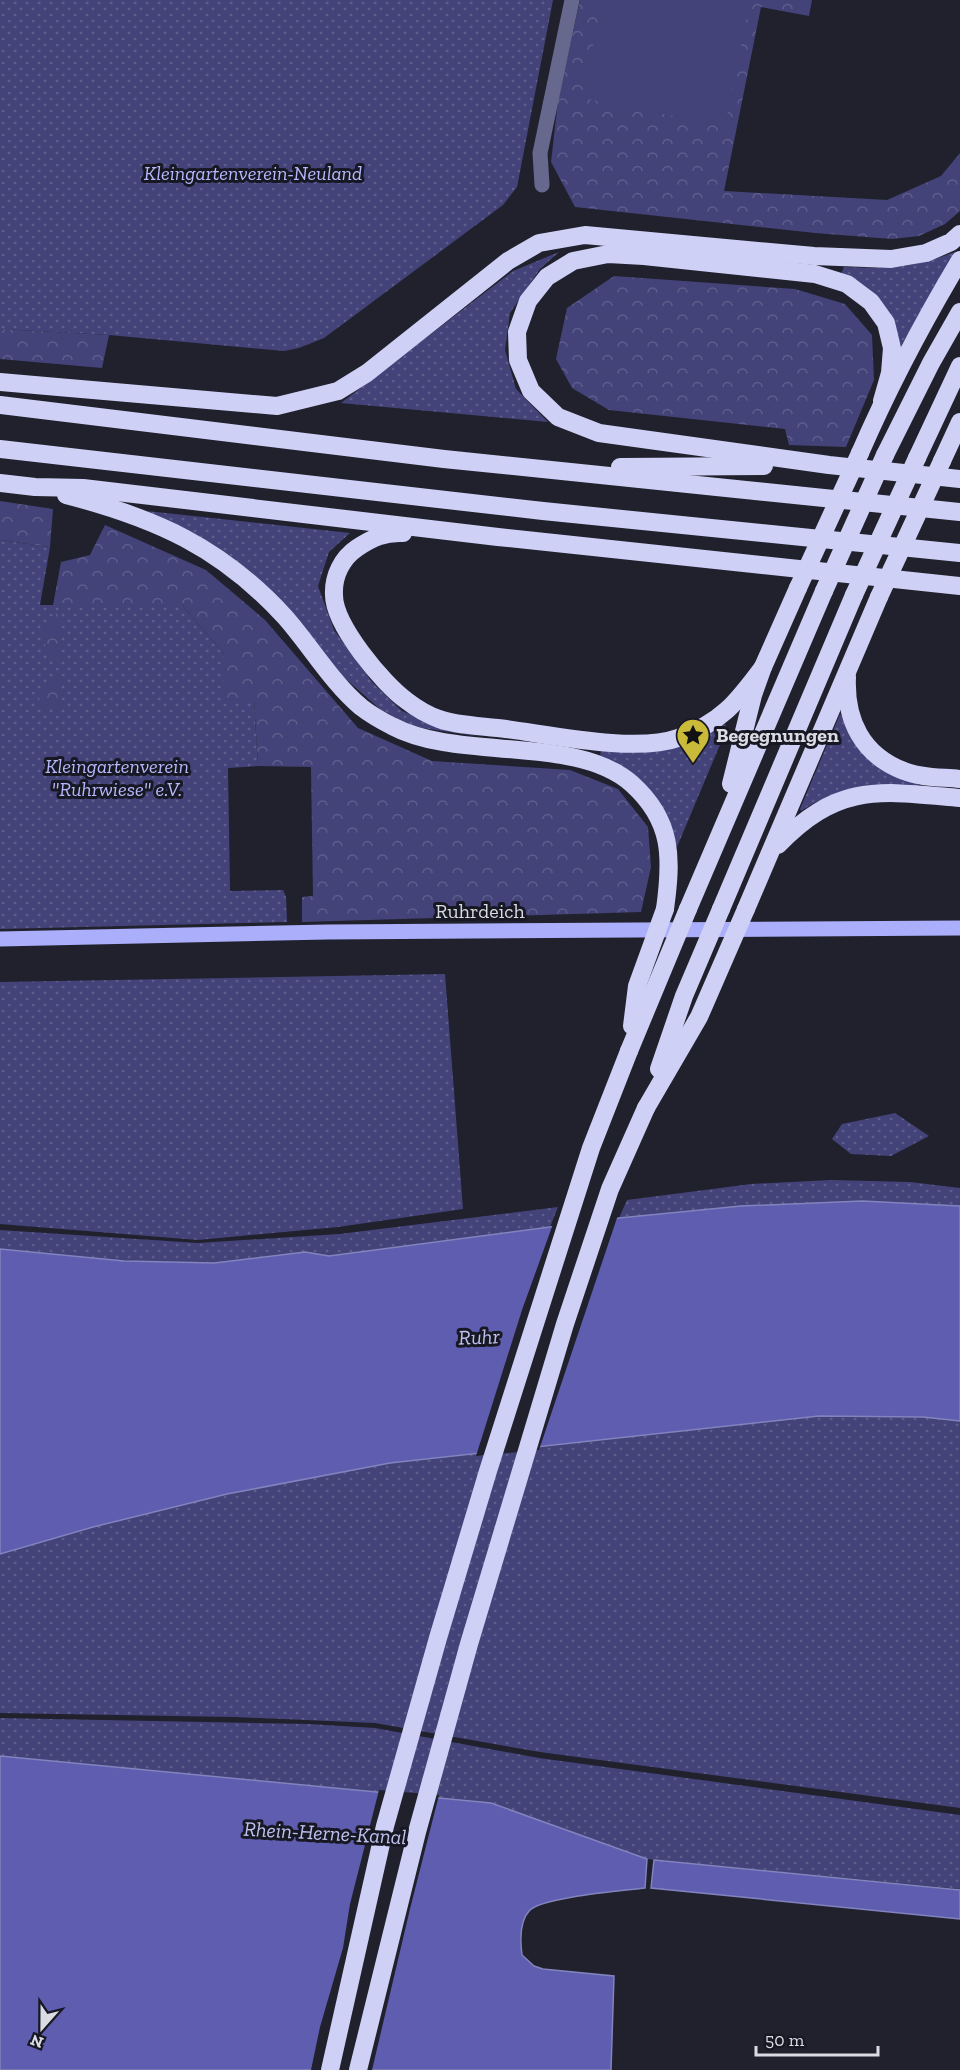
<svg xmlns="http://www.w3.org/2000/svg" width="960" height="2070" font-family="'Zilla Slab',serif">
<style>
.grass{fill:url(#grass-dots)}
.forest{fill:url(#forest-crowns)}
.pitch{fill:#434379}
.water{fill:#5e5daf;stroke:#8383bf;stroke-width:1.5}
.pier{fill:#20212d}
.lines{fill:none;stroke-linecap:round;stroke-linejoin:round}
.minor{stroke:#66688d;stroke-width:15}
.major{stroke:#abaefa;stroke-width:15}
.highway{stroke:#ced1f5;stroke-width:18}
.highway-bridge{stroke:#ced1f5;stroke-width:18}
.labels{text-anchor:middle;stroke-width:6;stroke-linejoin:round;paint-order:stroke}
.park-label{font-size:20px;font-style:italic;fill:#b6b9fc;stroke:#171823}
.poi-label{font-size:20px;font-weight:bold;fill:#dadbe3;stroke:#171823;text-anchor:start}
.street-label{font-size:20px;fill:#dadbe3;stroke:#171823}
.water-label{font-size:21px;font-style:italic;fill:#bec1ed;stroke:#171823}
</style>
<defs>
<pattern id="grass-dots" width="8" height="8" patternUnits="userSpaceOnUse" patternTransform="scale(1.5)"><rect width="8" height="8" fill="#434379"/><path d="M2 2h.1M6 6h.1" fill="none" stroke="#5e5e8c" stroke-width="1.8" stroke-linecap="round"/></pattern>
<pattern id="forest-crowns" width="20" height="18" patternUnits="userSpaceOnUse" patternTransform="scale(1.5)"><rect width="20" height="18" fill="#434379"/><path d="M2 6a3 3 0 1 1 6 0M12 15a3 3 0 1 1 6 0" fill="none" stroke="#5e5e8c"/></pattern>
</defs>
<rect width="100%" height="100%" fill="#20212d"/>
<g class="grass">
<path d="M 0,0 L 553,0 L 517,187 L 503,205 L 324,338 L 299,348 L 284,351 L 109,335 L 0,329 Z"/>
<path d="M 559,252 L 540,269 L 510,313 L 505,350 L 516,389 L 548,422 L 341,403 L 513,271 Z"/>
<path d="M 955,252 L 901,346 L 890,313 L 868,289 L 841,274 L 844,267 C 889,269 912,268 955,252 Z"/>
<path d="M 147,511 L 350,533 L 329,552 L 318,586 L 334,630 L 372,682 L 402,711 L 447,729 L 477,736 L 415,727 L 381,710 L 339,673 L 217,548 Z"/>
<path d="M 0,540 L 50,547 L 40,605 L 182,605 L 224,654 L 224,701 L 254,701 L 258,766 L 228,768 L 230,891 L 283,890 L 286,897 L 287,922 L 0,929 Z"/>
<path d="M 840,714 L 919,781 L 918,786 C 874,784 839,786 801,811 L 800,809 Z"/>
<path d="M 725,724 L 727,728 L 677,847 L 675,847 L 600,757 L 601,750 C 653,754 681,752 725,724 Z"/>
<path d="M 445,974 L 463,1209 L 338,1227 L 198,1240 L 0,1224 L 0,982 Z"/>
<path d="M 895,1113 L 929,1136 L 891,1156 L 851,1154 L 832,1139 L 842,1124 Z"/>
<path d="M 831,1180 L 910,1182 L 960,1188 L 960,1206 L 862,1201 L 741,1206 L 619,1218 L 627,1200 L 751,1184 Z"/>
<path d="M 558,1207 L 550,1227 L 329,1256 L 305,1252 L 214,1263 L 124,1261 L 0,1249 L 0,1230 L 198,1243 L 339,1234 Z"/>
<path d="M 819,1416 L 923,1417 L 960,1421 L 960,1808 L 540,1752 L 375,1723 L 235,1717 L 0,1713 L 0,1554 L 93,1527 L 227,1494 L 390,1463 Z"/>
<path d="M 0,1718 L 309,1724 L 375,1728 L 539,1758 L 960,1815 L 960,1889 L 647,1859 L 491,1803 L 0,1756 Z"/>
</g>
<g class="forest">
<path d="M 580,0 L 812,0 L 809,16 L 761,7 L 724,191 L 887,200 L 941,176 L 960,153 L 960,211 L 945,224 L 919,236 L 892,239 L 815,233 L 575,207 L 551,162 L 558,101 Z"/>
<path d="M 614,276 L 795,289 L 845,304 L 872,335 L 874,380 L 846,447 L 789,445 L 785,429 L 609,410 L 572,388 L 556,359 L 567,308 Z"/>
<path d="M 0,329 L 109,335 L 102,368 L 0,359 Z"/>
<path d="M 0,501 L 53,509 L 50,547 L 0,540 Z"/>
<path d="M 105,525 L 206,570 L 265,620 L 358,728 L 432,761 L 570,770 L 618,789 L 648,827 L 651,867 L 641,912 L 302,922 L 302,897 L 313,896 L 311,767 L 258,766 L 254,701 L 224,701 L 224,654 L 182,605 L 53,605 L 61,562 L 90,555 Z"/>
<path d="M 59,612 L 60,659 C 44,656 39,634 47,620 Z"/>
<path d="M 60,675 L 62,706 L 42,707 C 33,692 47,680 60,675 Z"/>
</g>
<path class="pitch" d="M 602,0 L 750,0 L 725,126 L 583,98 Z"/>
<g class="water">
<path d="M 862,1201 L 960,1206 L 960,1421 L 923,1417 L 819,1416 L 390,1463 L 227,1494 L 93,1527 L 0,1554 L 0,1249 L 124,1261 L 214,1263 L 305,1252 L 329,1256 L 619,1218 L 741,1206 Z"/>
<path d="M 0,1756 L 491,1803 L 647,1859 L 645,1888 C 622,1891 544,1897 530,1910 C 519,1921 520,1940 522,1955 L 534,1966 L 543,1969 L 614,1976 L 611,2070 L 0,2070 Z"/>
<path d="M 654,1860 L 960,1890 L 960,1919 L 651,1888 Z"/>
</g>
<g class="pier">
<path d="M 618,1215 L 539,1450 L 476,1456 L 522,1310 L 553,1224 Z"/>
<path d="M 379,1790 L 439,1795 L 410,1909 L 372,2070 L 311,2070 L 320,2027 L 343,1948 L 350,1904 Z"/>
</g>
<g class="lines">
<path class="minor" d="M 542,185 L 540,153 L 572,0"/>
<path class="major" d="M 0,939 L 328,932 L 960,928"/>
<g class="highway">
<path d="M 0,382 L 277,406 L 338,391 L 367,373 L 508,261 L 539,243 L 585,235 L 814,256 L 891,259 L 926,253 L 951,242 L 960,234"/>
<path d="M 882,401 L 890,373 L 892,348 L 886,323 L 871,302 L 847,284 L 815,274 L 644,256 L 608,254 L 573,261 L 547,277 L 528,301 L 517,332 L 518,360 L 531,391 L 558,417 L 599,433 L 829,465 L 960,479"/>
<path d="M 0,405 L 444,459 L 960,512"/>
<path d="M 0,449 L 543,511 L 960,553"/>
<path d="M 860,453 C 889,386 923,322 960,260"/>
<path d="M 885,455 L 931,363 L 960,312"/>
<path d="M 917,458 L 960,366"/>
<path d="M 942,461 L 960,422"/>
<path d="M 620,467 L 764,466"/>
<path d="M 0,483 L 35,487 L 83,488 L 498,537 L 960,586"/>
<path d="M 66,495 C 155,518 221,547 285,617 C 309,644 333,684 361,707 C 370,714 382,721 392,726 C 459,762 576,734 632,784 C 673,821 672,858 665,909"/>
<path d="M 403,533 C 385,532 372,538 357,548 C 342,558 333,576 334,595 C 334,625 383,684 407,701 C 416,708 428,715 439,719 C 457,726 486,726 506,729 C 552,735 636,753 678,738 C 721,723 737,702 763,667"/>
<path d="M 847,677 C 845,720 862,755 904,771 C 921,778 942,777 960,779"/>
<path d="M 731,784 L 753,695 L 763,667 L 798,588"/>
<path d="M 778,845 C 839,782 880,791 960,798"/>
<path d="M 688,909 L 824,591"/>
<path d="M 721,909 L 854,595"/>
<path d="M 746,909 L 879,597"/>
<path d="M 330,2070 L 385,1826 L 438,1638 L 488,1471 L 591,1148 L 629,1051"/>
<path d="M 358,2070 L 417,1832 L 469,1644 L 565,1324 L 610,1189 L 646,1108"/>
</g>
<g class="highway-bridge">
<path d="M 798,588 L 860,453"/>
<path d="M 824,591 L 885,455"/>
<path d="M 854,595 L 917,458"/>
<path d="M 879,597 L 942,461"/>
<path d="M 632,1026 L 637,986 L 665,909"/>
<path d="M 629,1051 L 688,909"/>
<path d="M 659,1069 L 684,996 L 721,909"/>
<path d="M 646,1108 L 699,1017 L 746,909"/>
</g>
</g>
<defs>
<symbol id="sight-pin" viewBox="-11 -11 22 30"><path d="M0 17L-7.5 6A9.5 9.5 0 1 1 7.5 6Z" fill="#caba39" stroke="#171823"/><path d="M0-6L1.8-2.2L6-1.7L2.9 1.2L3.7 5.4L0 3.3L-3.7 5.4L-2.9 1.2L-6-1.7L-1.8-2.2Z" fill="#111"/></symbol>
</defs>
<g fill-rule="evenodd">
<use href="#sight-pin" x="674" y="716" width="38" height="52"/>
</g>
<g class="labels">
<g class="park-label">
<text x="253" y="180">Kleingartenverein-Neuland</text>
<text x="117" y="773">Kleingartenverein<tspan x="117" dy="23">"Ruhrwiese" e.V.</tspan></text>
</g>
<g class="poi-label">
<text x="716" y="742">Begegnungen</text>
</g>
<g class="street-label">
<text x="480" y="918">Ruhrdeich</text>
</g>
<g class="water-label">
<text transform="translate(479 1337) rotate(-2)" y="7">Ruhr</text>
<text transform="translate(325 1833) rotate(3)" y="7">Rhein-Herne-Kanal</text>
</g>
</g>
<g transform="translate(42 2028) rotate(201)" stroke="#171823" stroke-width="4.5" paint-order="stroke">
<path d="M0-4.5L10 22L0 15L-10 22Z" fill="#dadbe3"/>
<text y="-9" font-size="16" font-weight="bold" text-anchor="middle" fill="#dadbe3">N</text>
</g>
<path d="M756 2046v9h122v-9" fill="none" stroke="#dadbe3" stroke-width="3"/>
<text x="765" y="2046" font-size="18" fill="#dadbe3" stroke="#171823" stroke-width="4.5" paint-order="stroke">50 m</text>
</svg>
